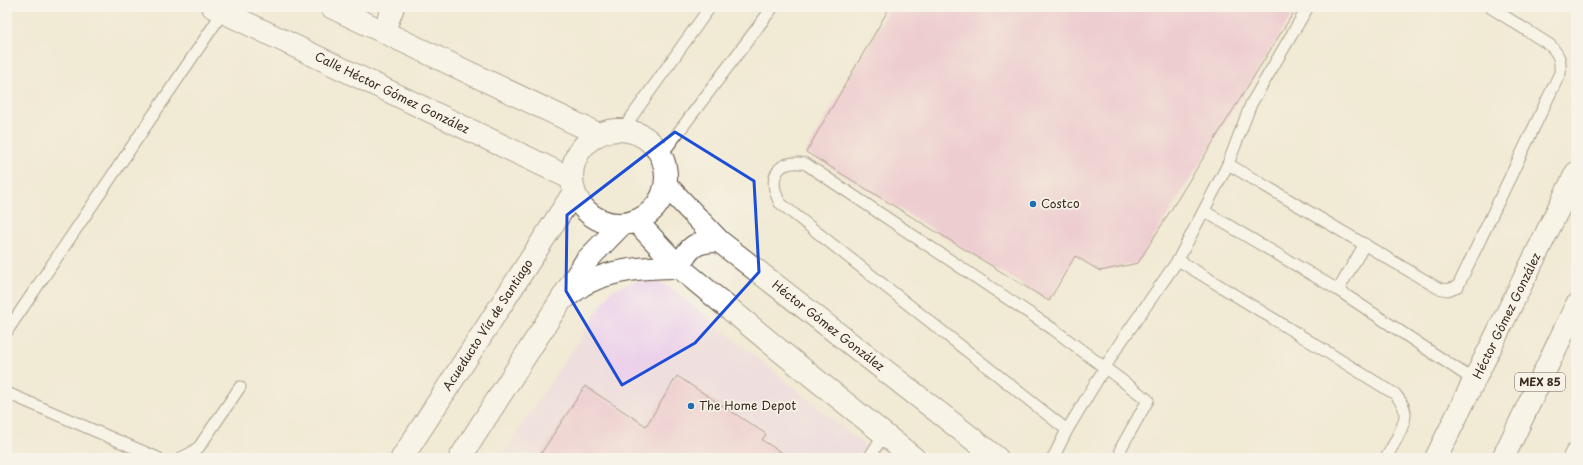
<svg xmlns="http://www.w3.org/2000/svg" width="1583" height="465" font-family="'Playpen Sans',sans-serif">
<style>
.built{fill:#ecd1ea}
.building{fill:#ebacce}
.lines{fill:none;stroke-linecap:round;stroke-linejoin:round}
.service-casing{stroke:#564739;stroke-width:13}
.minor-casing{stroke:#564739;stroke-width:24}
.tertiary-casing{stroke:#564739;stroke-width:24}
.trunk-casing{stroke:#564739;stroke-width:24}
.service{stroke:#fff;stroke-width:11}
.minor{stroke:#fff;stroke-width:22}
.tertiary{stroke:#fff;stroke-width:22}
.trunk{stroke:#fff;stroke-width:22}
.marked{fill:none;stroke:#1d4ed8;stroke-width:3;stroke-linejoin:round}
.poi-dot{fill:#1f6fb2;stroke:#f7f3e8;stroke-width:1.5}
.labels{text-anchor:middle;stroke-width:3.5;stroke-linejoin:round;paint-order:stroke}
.shield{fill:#f7f3e8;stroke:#73665b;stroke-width:1}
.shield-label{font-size:11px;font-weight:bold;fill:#3b2a1e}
.street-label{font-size:12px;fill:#3b2a1e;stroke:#f7f3e8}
.poi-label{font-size:12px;fill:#3b2a1e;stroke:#f7f3e8;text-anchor:start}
</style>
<rect width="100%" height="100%" fill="#f7f3e8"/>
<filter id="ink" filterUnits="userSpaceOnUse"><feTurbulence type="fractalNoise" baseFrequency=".025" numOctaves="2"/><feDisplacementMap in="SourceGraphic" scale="8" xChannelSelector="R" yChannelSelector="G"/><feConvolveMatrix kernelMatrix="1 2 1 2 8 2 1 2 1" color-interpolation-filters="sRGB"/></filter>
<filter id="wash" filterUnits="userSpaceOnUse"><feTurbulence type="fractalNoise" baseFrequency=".012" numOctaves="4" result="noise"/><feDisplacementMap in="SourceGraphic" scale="16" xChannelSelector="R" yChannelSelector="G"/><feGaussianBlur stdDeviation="0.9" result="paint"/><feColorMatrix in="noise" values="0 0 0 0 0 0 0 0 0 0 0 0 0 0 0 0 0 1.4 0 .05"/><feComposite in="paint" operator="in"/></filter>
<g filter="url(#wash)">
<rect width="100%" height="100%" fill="#f1ead4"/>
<path class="built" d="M 635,281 L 658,281 L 675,291 L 880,458 L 500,458 L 612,290 Z"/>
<g id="blocks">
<g class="building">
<path d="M 890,7 L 1297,7 L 1138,263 L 1100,271 L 1075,256 L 1049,301 L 806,152 Z"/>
<path d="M 677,376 L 766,434 L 762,440 L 790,458 L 538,458 L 585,386 L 646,426 Z"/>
</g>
</g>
</g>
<g filter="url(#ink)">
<use href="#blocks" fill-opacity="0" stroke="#564739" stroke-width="1"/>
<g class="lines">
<defs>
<g id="service">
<path d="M 623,129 L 710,7"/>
<path d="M 662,154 L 773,7"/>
<path d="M 1228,164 L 1438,288 L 1448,290 L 1458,286 L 1560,73 C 1561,59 1559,55 1550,45 L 1490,7"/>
<path d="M 1204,211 L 1338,290 L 1475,381"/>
<path d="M 1178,260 L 1395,394 C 1399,399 1405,406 1405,413 C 1406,425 1392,447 1386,458"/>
<path d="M 1338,290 L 1365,244"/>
<path d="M 7,331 L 223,12"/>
<path d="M 7,393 L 158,458"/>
<path d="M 1067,430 L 780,203 C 767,178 777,158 806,164 L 1053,329 L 1148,400 L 1121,448 L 1121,458"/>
<path d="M 181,458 L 191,453 L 199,447 L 240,387"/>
<path d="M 869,458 L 884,434"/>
<path d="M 1053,458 L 1067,430 L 1118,346 L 1178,260 L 1228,164 L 1251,104 L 1308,7"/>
</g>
<g id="minor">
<path d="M 213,7 L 572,179"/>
<path d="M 331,7 L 598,134"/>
<path d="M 384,31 L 393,7"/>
</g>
<g id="tertiary">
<circle cx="619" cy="177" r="47"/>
<path d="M 667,186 L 719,241 L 997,458"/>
<path d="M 637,222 L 679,267 L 784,354 L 914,458"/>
<path d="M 566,297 C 572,293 578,288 584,284 C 613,269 647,267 679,267 C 689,246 696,241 719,241"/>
<path d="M 402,458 L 574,192"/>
<path d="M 460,458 L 586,261 L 621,225"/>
<path d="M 1436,458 L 1576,173"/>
</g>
<g id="trunk">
<path d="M 1503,458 L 1576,306"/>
<path d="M 1574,458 L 1576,454"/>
</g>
</defs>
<use href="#service" class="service-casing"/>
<use href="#minor" class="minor-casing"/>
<use href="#tertiary" class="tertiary-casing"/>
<use href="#trunk" class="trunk-casing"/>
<use href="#service" class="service"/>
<use href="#minor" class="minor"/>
<use href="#tertiary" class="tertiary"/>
<use href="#trunk" class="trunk"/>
</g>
</g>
<path d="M0 0H1583V465H0ZM 675,132 L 754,181 L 759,272 L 695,343 L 622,385 L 566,291 L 567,215 Z" fill="#f1ead4" fill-opacity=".55" fill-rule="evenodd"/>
<path class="marked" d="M 675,132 L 754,181 L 759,272 L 695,343 L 622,385 L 566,291 L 567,215 Z"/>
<g class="poi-dot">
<circle cx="1033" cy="204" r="4"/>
<circle cx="691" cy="406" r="4"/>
</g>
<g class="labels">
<rect class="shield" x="1515" y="373" width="50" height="18" rx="3"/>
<g class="shield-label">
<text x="1540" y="386">MEX 85</text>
</g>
<g class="street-label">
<text transform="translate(392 93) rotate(26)" y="4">Calle Héctor Gómez González</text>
<text transform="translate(1507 316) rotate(-64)" y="4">Héctor Gómez González</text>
<text transform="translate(488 325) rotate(-57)" y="4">Acueducto Vía de Santiago</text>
<text transform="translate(828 326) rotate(38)" y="4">Héctor Gómez González</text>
</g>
<g class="poi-label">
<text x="1041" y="208">Costco</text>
<text x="699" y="410">The Home Depot</text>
</g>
</g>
<rect width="1583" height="465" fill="none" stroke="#f7f3e8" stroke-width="24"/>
</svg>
